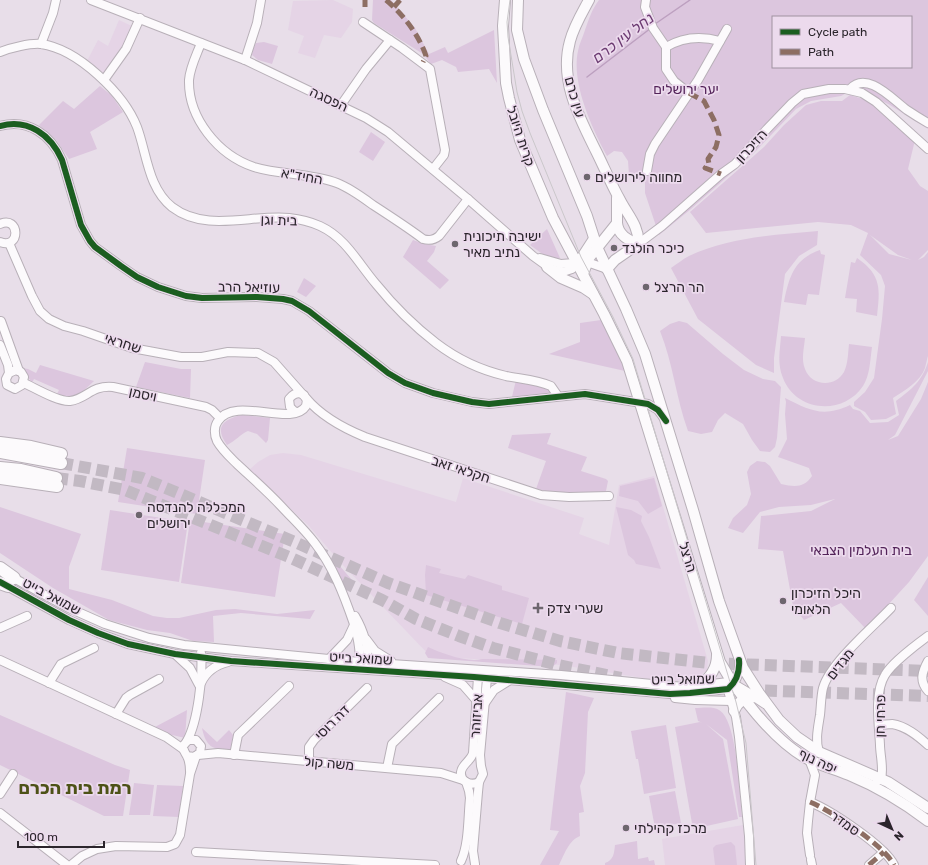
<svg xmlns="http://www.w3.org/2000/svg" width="928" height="865" font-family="Rubik,'Noto Sans Hebrew',sans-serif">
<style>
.built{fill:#e5d4e6}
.green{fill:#dcc6de;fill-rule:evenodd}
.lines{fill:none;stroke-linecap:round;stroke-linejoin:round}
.stream{stroke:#bda0c0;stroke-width:1.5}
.highway-tunnel{stroke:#c2b9c3;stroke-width:12;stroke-dasharray:12 6;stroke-linecap:butt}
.minor-casing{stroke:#b8b0b8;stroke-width:10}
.major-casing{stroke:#b8b0b8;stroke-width:12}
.highway-casing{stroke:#b8b0b8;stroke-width:14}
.minor{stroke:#fcfafc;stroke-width:8}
.major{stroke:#fcfafc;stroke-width:10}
.highway{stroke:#fcfafc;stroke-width:12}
.tram{stroke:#cac7ca;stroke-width:1}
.quiet{stroke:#8d6e63;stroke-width:5;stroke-dasharray:10 5;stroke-linecap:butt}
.cycleway-casing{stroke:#ecdaed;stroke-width:8}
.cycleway{stroke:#1b5e20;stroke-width:6}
.poi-dot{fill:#6d666e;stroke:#ecdaed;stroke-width:1.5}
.labels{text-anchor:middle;stroke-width:3.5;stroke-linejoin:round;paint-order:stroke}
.park-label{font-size:14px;fill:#532359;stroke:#ecdaed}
.street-label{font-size:14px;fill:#2b252c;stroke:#ecdaed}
.poi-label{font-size:14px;fill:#2b252c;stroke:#ecdaed;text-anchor:start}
.water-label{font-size:15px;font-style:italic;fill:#6c3b72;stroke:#ecdaed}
.district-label{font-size:18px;font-weight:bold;fill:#4d5217;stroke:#ecdaed}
</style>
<rect width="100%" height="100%" fill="#e8dee9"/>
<g class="built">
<path d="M 333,0 L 353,9 L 352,22 L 341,38 L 324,35 L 315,58 L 298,53 L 304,36 L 288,30 L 293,1 Z"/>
<path d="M 119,20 L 134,27 L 125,47 L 105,74 L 87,61 L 98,40 L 108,46 Z"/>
<path d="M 283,453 L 301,455 L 456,502 L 463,478 L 584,518 L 579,534 L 609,545 L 619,485 L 654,476 L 708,661 L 707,670 L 702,674 L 677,681 L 650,679 L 561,665 L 430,656 L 339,561 L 309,526 L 249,470 L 258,462 L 270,455 Z"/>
<path d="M 743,825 L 744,834 L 746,837 L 747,865 L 665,865 L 662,839 Z"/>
</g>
<g class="green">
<path d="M 373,0 L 391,0 L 415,28 L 429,54 L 445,47 L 448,53 L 494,30 L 497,83 L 489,69 L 458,72 L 456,67 L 442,60 L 431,64 L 423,54 L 374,23 L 372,20 Z"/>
<path d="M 599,0 L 928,0 L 928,129 L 890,105 L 856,88 L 841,96 L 811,101 L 796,109 L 754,153 L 691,209 L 659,235 L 645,193 L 645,180 L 636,180 L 629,175 L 628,161 L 622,152 L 614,151 L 607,156 C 592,128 571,83 578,51 C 579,44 583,37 585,30 C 589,19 592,9 599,0 ZM 773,17 L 911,17 L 911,67 L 773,67 Z"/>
<path d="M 264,42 L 278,46 L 272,64 L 258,60 L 252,55 L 253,49 L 256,43 Z"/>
<path d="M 100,86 L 112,96 L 123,112 L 90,132 L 97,149 L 69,159 L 56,140 L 39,125 L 63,101 L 74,109 Z"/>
<path d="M 850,95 L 869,101 L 883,115 L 915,140 L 908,169 L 920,186 L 928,191 L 928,250 L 918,260 L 924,257 L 928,252 L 928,356 C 927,359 926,364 925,368 C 920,382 905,390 893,398 L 896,414 L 886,419 L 871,420 L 865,412 L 854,406 L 854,402 L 865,392 L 874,378 L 882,319 L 885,286 L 881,275 L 860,255 L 868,233 L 851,225 L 818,222 L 706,233 L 690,212 L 764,147 L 784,125 L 806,105 L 821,101 L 842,101 ZM 870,235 L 898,255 L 912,260 L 889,254 Z"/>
<path d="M 371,132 L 385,142 L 373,161 L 359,152 Z"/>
<path d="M 547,229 L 560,258 C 550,262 539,251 530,245 Z"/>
<path d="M 818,231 L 817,245 L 799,256 L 785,274 L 774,358 L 774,373 L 756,365 L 698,319 L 671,268 C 677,264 683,259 689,256 C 729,237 774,235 818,231 Z"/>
<path d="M 413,240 L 424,244 L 436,246 L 434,252 L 427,261 L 449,280 L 440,289 L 403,257 Z"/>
<path d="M 820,250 L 821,254 L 825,255 L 819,295 L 808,294 L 806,305 L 784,302 C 789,277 794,259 820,250 Z"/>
<path d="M 857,258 C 882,275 880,290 877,316 L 856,312 L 857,299 L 845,298 L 851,262 L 855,263 Z"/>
<path d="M 304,278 L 316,286 L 306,297 L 297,292 Z"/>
<path d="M 601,320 L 611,335 L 625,371 L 549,354 L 580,342 L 580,323 Z"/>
<path d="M 679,321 L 687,323 L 723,354 L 744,370 L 763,379 L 775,381 L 781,387 L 777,438 L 775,447 L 770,452 L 760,451 L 752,440 L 743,424 L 725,413 L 718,420 L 712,432 L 701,434 L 688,431 C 676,398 673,363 660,331 L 670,324 Z"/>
<path d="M 781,336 L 805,338 C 804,349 801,359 805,369 C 811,386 835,388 844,372 C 848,364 848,353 849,344 L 872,347 C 870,361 870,375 863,386 C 843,416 796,412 783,378 C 777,364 780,350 781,336 Z"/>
<path d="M 145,362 L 181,369 L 191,369 L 190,398 L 136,387 Z"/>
<path d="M 928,362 L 928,371 L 895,435 L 888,440 L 898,436 L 921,399 L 928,382 L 928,556 L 909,582 L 866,629 L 841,603 L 804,620 L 793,606 L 783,551 L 758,549 L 761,516 L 811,511 L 835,499 L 811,505 L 779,507 L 760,512 L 743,533 L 728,528 L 733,518 L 747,505 L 751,494 L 747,472 L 750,466 L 757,461 L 765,462 L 770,466 L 781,484 C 795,487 804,488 812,476 L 809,468 L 778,457 L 787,439 L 785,414 L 786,402 L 785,398 C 809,410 823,418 850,405 L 853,409 L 860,411 L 870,423 L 888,422 L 899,415 L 896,401 C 912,389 922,381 928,362 Z"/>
<path d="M 40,365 L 94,381 C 81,393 75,401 56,396 L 59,390 L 34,379 L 32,383 L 22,368 L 28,369 L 36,373 Z"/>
<path d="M 516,380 L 547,386 L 556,395 L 511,401 Z"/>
<path d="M 242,415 L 270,418 L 268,440 L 266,443 L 257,434 L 248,431 C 240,434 236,441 227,445 C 214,427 223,419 242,415 Z"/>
<path d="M 551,433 L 547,444 L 587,457 L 581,471 L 606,479 L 608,481 L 606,491 L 603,493 L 551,492 L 536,489 L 546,461 L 508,448 L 512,435 Z"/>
<path d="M 127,448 L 205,460 L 197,514 L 118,502 Z"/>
<path d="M 654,478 L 662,506 L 648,514 L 638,501 L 619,496 L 620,486 Z"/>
<path d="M 0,507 L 81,534 L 69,567 L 69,589 L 112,600 L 153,616 L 167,618 L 179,618 L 216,610 L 235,609 L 277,614 L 315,610 L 310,619 L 241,613 L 213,616 L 214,642 L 193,641 L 170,633 L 147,630 L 109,620 L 53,588 L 0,553 Z"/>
<path d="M 616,507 L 631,510 L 642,516 L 641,521 L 649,537 L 661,569 L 636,564 L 634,560 L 628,555 Z"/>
<path d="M 110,510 L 188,522 L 179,582 L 101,570 Z"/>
<path d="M 190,520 L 285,534 L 275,597 L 181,583 Z"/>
<path d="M 332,557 L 352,580 L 344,587 L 334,569 Z"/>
<path d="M 426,565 L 441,569 L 439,573 L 465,579 L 468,575 L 502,586 L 502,590 L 529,598 L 522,624 L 426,595 L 425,575 Z"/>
<path d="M 928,577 L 928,616 L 914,600 Z"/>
<path d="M 428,647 C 441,653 467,663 482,659 L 557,660 L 557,663 L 552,667 L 428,658 L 425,653 Z"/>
<path d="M 566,692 L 594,698 L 588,712 L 585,773 L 580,786 L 584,812 L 579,813 L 580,836 C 569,840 564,855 559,865 L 540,865 L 559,831 L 550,830 Z"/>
<path d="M 695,708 C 702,708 713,706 719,710 C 737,719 740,796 742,817 L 739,817 L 727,740 L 706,724 L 723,739 L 738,819 L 693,829 L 675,727 L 700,722 L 703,723 L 698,721 Z"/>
<path d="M 187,710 L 185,738 L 168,734 L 153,728 Z"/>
<path d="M 0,715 L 115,765 L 130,770 L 123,816 L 104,816 L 0,765 Z"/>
<path d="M 666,725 L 676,788 L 644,794 L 638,759 L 636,759 L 631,731 Z"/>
<path d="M 202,728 L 217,742 L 229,730 L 233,735 L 230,751 C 212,749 206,747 202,728 Z"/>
<path d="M 134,783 L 154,785 L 150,815 L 129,815 Z"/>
<path d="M 157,785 L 183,786 L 179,817 L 153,816 Z"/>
<path d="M 675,791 L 681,823 L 655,828 L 649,796 Z"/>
<path d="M 637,841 L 638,859 L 648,857 L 649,861 L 654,860 L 655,865 L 605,865 L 605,863 C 614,860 614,853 615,845 Z"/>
<path d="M 731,842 L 735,846 L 737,865 L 715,865 L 713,848 L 716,845 Z"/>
</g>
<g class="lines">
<g class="stream">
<path d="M 655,24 L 690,0"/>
<path d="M 587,77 L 651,28"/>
</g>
<g class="highway-tunnel">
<path d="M 61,463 L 142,478 L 297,543 L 388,583 L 500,623 L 560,641 L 618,653 L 709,663 L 928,671"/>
<path d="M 56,478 L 80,481 L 125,490 L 289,557 L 382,600 L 416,619 L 459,636 L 493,648 L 558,665 L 621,678"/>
<path d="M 747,690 L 928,696"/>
</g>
<defs>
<g id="minor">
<path d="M 91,0 L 245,60 L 366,118 L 388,132 L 468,199 L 533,256 L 551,269 L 563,272 L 572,269 L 581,257 L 594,237"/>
<path d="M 646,0 L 645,7 L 653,28 L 666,47 L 666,69 L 674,81 L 689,93"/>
<path d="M 363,22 L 402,48 L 430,69 L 445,150 L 444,155 L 433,169"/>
<path d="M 201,43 C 197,54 190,67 189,80 C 188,118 218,155 254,167 C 281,175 311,173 337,183 C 350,188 362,197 373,205 C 390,216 407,227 423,239 C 430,241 434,240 439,236 L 468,199"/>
<path d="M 41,44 L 53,13 L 56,0"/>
<path d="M 666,47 C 683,37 702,36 720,41"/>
<path d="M 0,52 C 10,48 30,43 41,44 C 78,49 124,94 137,127 C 147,154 148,188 172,207 C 206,233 252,214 289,218 C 299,219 311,222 320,226 C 346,238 358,263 376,284 C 393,305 414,326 436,343 C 457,359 480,370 506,376 C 521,379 537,380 551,386 L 558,396"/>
<path d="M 245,60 L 257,23 L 261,0"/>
<path d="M 104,80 L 126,49 L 140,18"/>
<path d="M 850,89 C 867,70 893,100 907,110 C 913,114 921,119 928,123"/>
<path d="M 341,105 L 366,69 L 390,40"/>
<path d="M 0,126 C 28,118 51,135 62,160 L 81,225 L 90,241 L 95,247 L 121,266 L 137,277 L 158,287 L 186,296 L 202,298 L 257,297 L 283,299 L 292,301 L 309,311 L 388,373 L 405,383 L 433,393 L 472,402 L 489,404 L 585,394 L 648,404 L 658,410 L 663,417"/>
<path d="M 647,171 L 650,154 L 655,144 L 698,80 L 727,29"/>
<path d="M 0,224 C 20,215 21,250 0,242"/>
<path d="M 9,243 L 32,296 L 40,311 L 49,319 L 64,326 L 83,331 L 132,348 L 181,357 L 202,357 L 228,352 L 258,353 L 274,362 L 305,397 L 307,400 L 306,406 C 292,428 235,395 218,421 C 214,426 214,435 217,441 C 222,450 230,457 237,464 C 252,478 267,491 281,506 C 292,518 304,529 314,542 C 333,566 344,595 354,624 C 356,631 358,639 359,647 C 360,653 359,660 361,665"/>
<path d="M 638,244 L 662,226 L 721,174 L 735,164 L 767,129 L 792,103 L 803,94 L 829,89 L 845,89 L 862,93 L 876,102 L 928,149"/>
<path d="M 540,258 L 561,264 L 587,262 L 607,269"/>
<path d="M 1,321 L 19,371"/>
<path d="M 0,345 L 8,365 L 9,373 L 6,379 L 7,385 L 15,389 L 22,385 L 24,377 L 21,372 L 16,370 L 9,373"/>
<path d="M 24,383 C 35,388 58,402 70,401 C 87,399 91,385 113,387 L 206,407 L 212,410 L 220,418"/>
<path d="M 306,398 C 321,416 343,428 365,437 L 541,495 L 569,497 L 609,496"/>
<path d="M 297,412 L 294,411 L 290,407 L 289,399 C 293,394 298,391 304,395"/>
<path d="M 10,576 L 69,608 L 105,624 L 149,638 L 184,645 L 360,662 L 561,675 L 672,686 L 688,687 L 728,682 L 734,684 L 756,697"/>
<path d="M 5,585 L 69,620 L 98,633 L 128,644 L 175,654 L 231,661 L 474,677 L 670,694 L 690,693 L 728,689 C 737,682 740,672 739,661"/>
<path d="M 355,616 C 362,628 372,652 365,666"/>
<path d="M 0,628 L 27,616"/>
<path d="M 366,639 L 375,651 L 391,661"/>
<path d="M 176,655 L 190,668 L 199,685"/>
<path d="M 329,659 L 347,640 L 354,625"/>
<path d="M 0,660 L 166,737 L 183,749"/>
<path d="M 928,661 C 922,672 919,681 928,691"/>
<path d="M 445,677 L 463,685 L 477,701"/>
<path d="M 49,683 L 61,664 L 94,648"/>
<path d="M 201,683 C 206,672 216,665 228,662"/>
<path d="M 726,684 L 736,717 L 739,737 L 749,836 L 750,865"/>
<path d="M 675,698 L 695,700 L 731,701"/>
<path d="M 485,703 L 494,690 L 510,680"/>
<path d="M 116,714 L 126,698 L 130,695 L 159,679"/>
<path d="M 879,725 C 883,725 888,724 892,724 C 906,726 918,736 928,745"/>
<path d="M 187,741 C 198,721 203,676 201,653"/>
<path d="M 819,752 C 815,740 818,728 820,715 C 821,706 821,696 823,688 C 830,663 873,627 891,608"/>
<path d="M 198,755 L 218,753 L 441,773 L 463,780"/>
<path d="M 234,755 L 238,735 L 289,686"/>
<path d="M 187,756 L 194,757 L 200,753 L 201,746 L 196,740 L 188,740 L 183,746 C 183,751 185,752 187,756 C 189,760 190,766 190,771"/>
<path d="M 809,759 L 815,775 L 810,802 L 808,821 L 807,833 L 810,855"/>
<path d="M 309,761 L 309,747 L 314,740 L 367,688"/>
<path d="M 387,768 L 392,744 L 439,698"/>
<path d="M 877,781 L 881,778 C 884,770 880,754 880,745 C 879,724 874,693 885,675 C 891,664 917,644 928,636"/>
<path d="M 479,782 C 471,786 460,782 461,772 C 462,764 471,761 473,753 L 478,677 L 480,674"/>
<path d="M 0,794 L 13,774"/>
<path d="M 810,802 C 830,810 885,846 894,865"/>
<path d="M 0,813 L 67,865"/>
<path d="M 196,852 L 435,865"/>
<path d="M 811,860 L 812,865"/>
<path d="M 461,861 C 469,844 468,817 470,798 L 469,791 L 466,782"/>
<path d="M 475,864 L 473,851 L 478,792 L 479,782 L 483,774 L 481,766 L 480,755 L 487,678 L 485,674"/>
<path d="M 71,865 L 82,856 L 97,849 L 116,846 L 167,847 L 175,844 L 180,835 L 190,774 L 196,756"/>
<path d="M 869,865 L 884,852"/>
</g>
<g id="major">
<path d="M 505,0 L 503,26 L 506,83 L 509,98 L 520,140 L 553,218 L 604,314 L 627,361 L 720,662 C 738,694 772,738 804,757 C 818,765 835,769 849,775 C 878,787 903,802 928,821"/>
<path d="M 518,0 L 517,30 L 524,59 L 543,110 L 587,216 L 597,247 L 626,309 L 645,354 L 693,510 L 719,601 L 743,668 L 759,693 L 779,720 L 797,737 L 819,752 L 888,782 L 928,808"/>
<path d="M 589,0 C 582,13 574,26 570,41 C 559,80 579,117 596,151 C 604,167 611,184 620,200 C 627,214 640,227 638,244"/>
<path d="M 617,223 C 618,235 628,240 638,244"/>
<path d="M 547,267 L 561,278 L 584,288 L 593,294"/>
<path d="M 607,269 L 615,260 L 638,244"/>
<path d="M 583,274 L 589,258 L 617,223 L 617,198"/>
<path d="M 700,686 C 710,677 717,669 717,655"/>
<path d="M 734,711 C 738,701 746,697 756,697 L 765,703"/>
</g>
<g id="highway">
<path d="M 0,443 L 31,447 L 61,454"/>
<path d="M 0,452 L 61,463"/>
<path d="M 0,468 L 21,470 L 56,478"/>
<path d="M 0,478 L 57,486"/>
<path d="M 0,568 L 14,578"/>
<path d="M 0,583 L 8,586"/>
</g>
</defs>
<use href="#minor" class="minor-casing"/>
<use href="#major" class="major-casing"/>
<use href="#highway" class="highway-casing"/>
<use href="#minor" class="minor"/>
<use href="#major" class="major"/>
<use href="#highway" class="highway"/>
<path class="tram" d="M 510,0 L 507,22 L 508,37 L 517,92 L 522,111 L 530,133 L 581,257 L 613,317 L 633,359 L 736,702 L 746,743 L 756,865"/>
<g class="quiet">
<path d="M 386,0 C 403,14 419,35 426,56 L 423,62"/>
<path d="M 365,7 L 365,0"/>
<path d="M 394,7 L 400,0"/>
<path d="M 689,93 L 704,101 L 714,120 L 719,135 L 716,147 L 708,159 L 709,164 L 705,168 L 721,174"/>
<path d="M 810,802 C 830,810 885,846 894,865"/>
<path d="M 869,865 L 884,852"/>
</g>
<defs>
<g id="cycleway">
<path d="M 0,126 C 28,118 51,135 62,160 L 81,225 L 90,241 L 95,247 L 121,266 L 137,277 L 158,287 L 186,296 L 202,298 L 257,297 L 283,299 L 292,301 L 309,311 L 388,373 L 405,383 L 433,393 L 472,402 L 489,404 L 585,394 L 648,404 L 658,410 L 666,421"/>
<path d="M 0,582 L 69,620 L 98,633 L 128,644 L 175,654 L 231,661 L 474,677 L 670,694 L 690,693 L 728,689 C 737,681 740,672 739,660"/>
</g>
</defs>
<use href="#cycleway" class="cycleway-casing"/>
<use href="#cycleway" class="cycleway"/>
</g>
<g class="poi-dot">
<circle cx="587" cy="177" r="4"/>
<circle cx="455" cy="244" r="4"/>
<circle cx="614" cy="248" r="4"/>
<circle cx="646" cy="287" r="4"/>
<circle cx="139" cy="515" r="4"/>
<circle cx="783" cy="601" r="4"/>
<path d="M536 602h4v4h4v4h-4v4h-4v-4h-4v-4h4z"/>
<circle cx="626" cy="828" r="4"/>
</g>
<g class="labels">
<g class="park-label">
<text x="686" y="94">יער ירושלים</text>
<text x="861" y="555">בית העלמין הצבאי</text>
</g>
<g class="street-label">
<text transform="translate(575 97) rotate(74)" y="5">עין כרם</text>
<text transform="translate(329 99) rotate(25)" y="5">הפסגה</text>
<text transform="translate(521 136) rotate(72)" y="5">קרית היובל</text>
<text transform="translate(751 146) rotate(-48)" y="5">הזיכרון</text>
<text transform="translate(302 176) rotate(10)" y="5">החיד"א</text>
<text transform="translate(279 220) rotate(2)" y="5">בית וגן</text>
<text transform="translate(249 287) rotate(1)" y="5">עוזיאל הרב</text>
<text transform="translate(123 343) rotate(18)" y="5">שחראי</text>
<text transform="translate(143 394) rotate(12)" y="5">ויסמן</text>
<text transform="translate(461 469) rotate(18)" y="5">חקלאי זאב</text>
<text transform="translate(688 557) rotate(73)" y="5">הרצל</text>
<text transform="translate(52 596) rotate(28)" y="5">שמואל בייט</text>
<text transform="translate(361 658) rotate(3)" y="5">שמואל בייט</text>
<text transform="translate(840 664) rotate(-52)" y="5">מגדים</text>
<text transform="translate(683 679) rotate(-1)" y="5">שמואל בייט</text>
<text transform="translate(476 716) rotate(-86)" y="5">אביזוהר</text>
<text transform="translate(880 716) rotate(-89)" y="5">פרחי חן</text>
<text transform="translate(332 722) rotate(-45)" y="5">דה רוסי</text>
<text transform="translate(818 761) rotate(25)" y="5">יפה נוף</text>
<text transform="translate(329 763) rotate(5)" y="5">משה קול</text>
<text transform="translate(845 823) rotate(35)" y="5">סמדר</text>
</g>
<g class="poi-label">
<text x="595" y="182">מחווה לירושלים</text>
<text x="463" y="241">ישיבה תיכונית<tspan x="463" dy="16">נתיב מאיר</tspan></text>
<text x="622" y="253">כיכר הולנד</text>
<text x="654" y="292">הר הרצל</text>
<text x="147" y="512">המכללה להנדסה<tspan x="147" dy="16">ירושלים</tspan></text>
<text x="791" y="598">היכל הזיכרון<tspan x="791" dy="16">הלאומי</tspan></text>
<text x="547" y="613">שערי צדק</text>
<text x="634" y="833">מרכז קהילתי</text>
</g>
<g class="water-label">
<text transform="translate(623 38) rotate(-37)" y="5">נחל עין כרם</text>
</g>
<g class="district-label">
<text x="75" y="794">רמת בית הכרם</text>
</g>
</g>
<rect x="772" y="16" width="140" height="52" fill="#ecdaed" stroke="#9f92a0"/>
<rect x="780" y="29" width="20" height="6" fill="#1b5e20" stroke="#9f92a0"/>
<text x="808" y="36" font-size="12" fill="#2b252c">Cycle path</text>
<rect x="780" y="49" width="20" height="6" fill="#8d6e63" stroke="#9f92a0"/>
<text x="808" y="56" font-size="12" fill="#2b252c">Path</text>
<g transform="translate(892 829) rotate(136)" stroke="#ecdaed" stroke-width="3" paint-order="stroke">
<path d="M0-3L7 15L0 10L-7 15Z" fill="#2b252c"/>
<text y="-6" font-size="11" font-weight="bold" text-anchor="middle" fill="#2b252c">N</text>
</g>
<path d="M18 841v6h86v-6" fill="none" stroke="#2b252c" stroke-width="2"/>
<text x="24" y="841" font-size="12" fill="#2b252c" stroke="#ecdaed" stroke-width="3" paint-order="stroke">100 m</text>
</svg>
